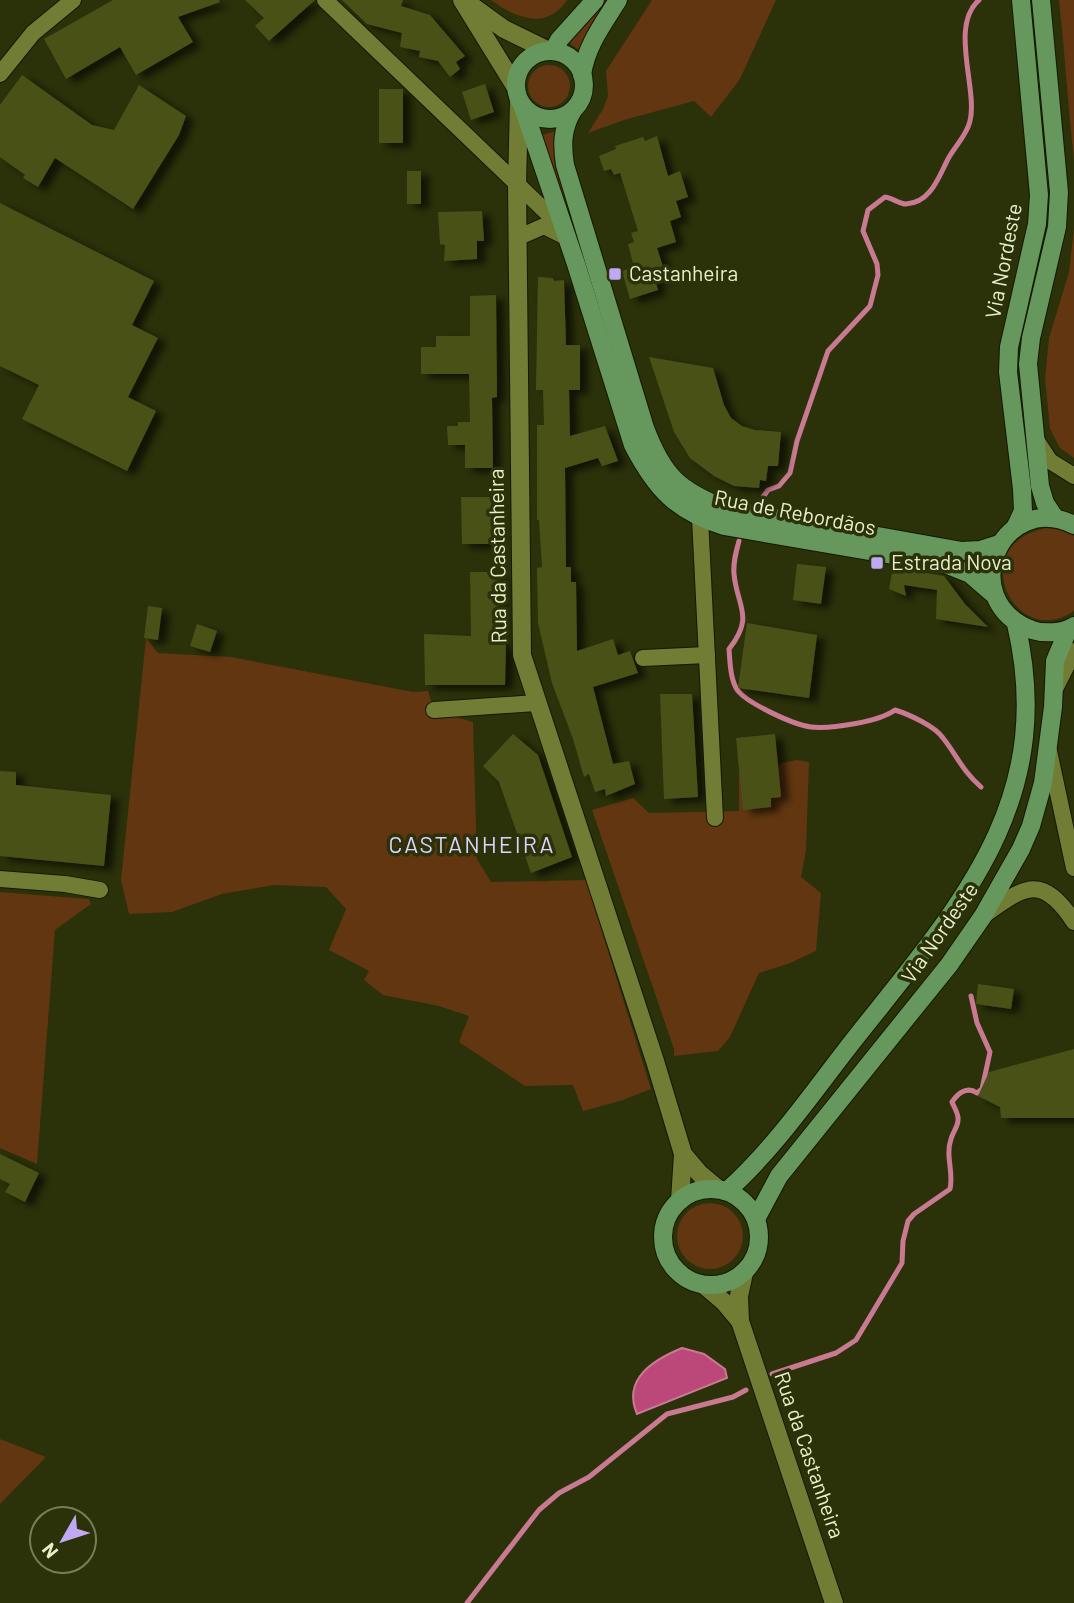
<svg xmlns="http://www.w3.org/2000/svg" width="1074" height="1603" font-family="Barlow,sans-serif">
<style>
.green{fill:#613610}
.water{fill:#bc4879;stroke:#c97a92;stroke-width:2}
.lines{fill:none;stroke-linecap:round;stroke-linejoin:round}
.stream{stroke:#c97a92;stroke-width:5}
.building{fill:#495119;filter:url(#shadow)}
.minor-casing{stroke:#141803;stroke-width:18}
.tertiary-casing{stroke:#141803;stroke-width:20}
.secondary-casing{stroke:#141803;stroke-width:20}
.minor{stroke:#717d34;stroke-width:16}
.tertiary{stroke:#717d34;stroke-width:18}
.secondary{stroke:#66975c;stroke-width:18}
.poi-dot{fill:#bfa9f4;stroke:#2b3109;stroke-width:2.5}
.labels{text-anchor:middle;stroke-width:7;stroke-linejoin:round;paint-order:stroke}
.street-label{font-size:21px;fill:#e8f0cb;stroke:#2b3109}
.poi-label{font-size:21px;fill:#e8f0cb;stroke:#2b3109;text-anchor:start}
.neighbourhood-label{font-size:23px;letter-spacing:2px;fill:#ded3fe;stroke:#2b3109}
</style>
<defs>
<filter id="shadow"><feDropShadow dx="8" dy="4.5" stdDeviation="3.5" flood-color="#0009"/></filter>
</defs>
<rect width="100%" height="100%" fill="#2b3109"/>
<g class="green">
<path d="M 491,0 L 567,0 C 547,31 515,18 491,0 Z"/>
<path d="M 604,0 L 606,0 L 580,51 L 567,41 Z"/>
<path d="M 652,0 L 776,0 L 740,79 L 711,117 L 694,101 L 624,120 L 588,133 L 603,109 L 608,96 L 606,71 Z"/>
<path d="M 1059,0 L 1074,0 L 1074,161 C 1068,108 1065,54 1059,0 Z"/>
<circle cx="549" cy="86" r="21"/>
<path d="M 556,131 L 555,144 L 582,247 L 579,248 L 542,135 Z"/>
<path d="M 1074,228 L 1074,458 L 1060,448 L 1050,429 L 1045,379 L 1049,338 L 1069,272 Z"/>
<path d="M 1046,528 L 1061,530 L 1074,536 L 1074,611 C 1015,652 963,545 1046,528 Z"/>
<path d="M 146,638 L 158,653 L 231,657 L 413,692 L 428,691 L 434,710 L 473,722 L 477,859 L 491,882 L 586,880 L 651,1089 L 620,1101 L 583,1111 L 573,1085 L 525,1086 L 459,1042 L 469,1016 L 439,1006 L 383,995 L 364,980 L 369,971 L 329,950 L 346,909 L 326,887 L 275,885 L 222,894 L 172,912 L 129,914 L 121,880 Z"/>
<path d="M 797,760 L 809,762 L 806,850 L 801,877 L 821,893 L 816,951 L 788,964 L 759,973 L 730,1037 L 718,1051 L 674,1056 L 674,1049 L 592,810 L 633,798 L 649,813 L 739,811 L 739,772 Z"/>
<path d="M 0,892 L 89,899 L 91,904 L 55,930 L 37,1164 L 0,1148 Z"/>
<circle cx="710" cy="1236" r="33"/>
<path d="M 0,1439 L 46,1457 L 0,1504 Z"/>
</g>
<path class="water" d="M 682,1348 L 704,1354 L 725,1369 L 727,1378 L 637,1414 C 622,1379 653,1360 682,1348 Z"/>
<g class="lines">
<g class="stream">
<path d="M 763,497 L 768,490 L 779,486 L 790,473 L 797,441 L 828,351 L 870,306 L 878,275 L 877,264 L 863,231 L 868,210 L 885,197 C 892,198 900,204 906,204 C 931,203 939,176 948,159 C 955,146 967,135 970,121 C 978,89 949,26 979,0"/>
<path d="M 739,541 C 736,552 733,562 734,574 C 737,607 755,616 729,649 C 730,661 730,680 738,691 C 749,704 794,725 811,727 C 831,729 879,722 895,710 C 908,714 935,726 943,738 C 958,757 961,769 981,787"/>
<path d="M 772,1374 L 836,1353 L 856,1340 L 902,1263 L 903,1241 L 908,1221 L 914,1214 L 950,1189 C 954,1172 945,1156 951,1139 C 953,1131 959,1126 958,1118 C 958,1113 954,1107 952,1102 C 958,1093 967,1086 977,1093 L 982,1089 L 990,1052 L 977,1023 L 971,996"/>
<path d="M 467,1603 L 539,1510 L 559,1493 L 589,1477 L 667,1414 L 733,1397 L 746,1390"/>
</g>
</g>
<g class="building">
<path d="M 113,0 L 219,0 L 220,2 L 178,17 L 193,42 L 136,75 L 120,47 L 66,79 L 44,39 Z"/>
<path d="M 245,0 L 315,0 L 269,41 L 255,26 L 264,18 Z"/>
<path d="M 342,0 L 403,0 L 401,6 L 430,15 L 465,56 L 456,62 L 460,69 L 450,77 L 438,61 L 419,57 L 420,51 L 400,47 L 402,33 L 367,24 Z"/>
<path d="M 22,75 L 92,125 L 114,130 L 139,85 L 186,116 L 179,135 L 133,209 L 55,158 L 38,187 L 23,178 L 25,175 L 0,157 L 0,105 Z"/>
<path d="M 485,84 L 494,112 L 471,120 L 462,92 Z"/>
<rect x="379" y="89" width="24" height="54"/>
<path d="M 657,136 L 668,176 L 680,171 L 688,197 L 676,201 L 681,217 L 670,221 L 676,242 L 657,248 L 666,276 L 655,279 L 658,290 L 630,299 L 622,271 L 634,267 L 628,244 L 634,242 L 631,233 L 638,231 L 620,173 L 614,175 L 611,169 L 604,171 L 599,156 L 616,149 L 615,146 L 643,137 L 645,141 Z"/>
<rect x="407" y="171" width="14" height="33"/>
<path d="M 0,203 L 154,281 L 132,325 L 158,338 L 128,397 L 156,411 L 127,471 L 22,419 L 39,385 L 0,366 Z"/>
<path d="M 482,211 L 484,241 L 477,241 L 477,259 L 444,261 L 445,245 L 440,244 L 438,212 Z"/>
<path d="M 538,277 L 553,278 L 554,281 L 564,280 L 566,345 L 580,345 L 580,390 L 569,390 L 570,436 L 605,426 L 618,461 L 602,466 L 598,458 L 565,468 L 566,567 L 571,567 L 571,582 L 576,582 L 577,651 L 613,639 L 618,655 L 630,651 L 638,673 L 593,687 L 613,764 L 629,761 L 635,784 L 606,796 L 605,789 L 595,792 L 589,774 L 584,777 L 573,739 L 552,683 L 538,623 L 537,568 L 542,567 L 539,520 L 537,520 L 537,425 L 544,425 L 543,390 L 536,390 Z"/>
<path d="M 496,295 L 497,397 L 492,398 L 493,468 L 465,468 L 465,445 L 448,445 L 447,426 L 458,426 L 458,422 L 470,422 L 469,374 L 421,374 L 421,347 L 436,347 L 436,336 L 470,336 L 470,296 Z"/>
<path d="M 649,357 L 713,368 L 724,405 L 731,418 L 742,426 L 755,430 L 781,432 L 778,466 L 768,466 L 766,481 L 760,480 L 759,488 L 734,486 L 714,476 L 690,458 L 674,432 Z"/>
<path d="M 461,497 L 494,497 L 494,544 L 462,544 Z"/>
<path d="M 797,564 L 826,567 L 821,604 L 793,600 Z"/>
<path d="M 893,567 L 944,576 L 965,604 L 988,627 L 936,619 L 937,590 L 904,585 L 906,596 L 889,589 Z"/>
<path d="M 470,572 L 499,572 L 500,644 L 506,644 L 505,685 L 425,685 L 424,634 L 471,636 Z"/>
<path d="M 148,606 L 162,608 L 158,640 L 144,638 Z"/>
<path d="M 747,623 L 817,635 L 809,698 L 738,688 Z"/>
<path d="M 197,624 L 217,631 L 210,652 L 190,646 Z"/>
<path d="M 660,694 L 692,694 L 698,797 L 664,799 Z"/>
<path d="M 513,734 L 538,755 L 572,857 L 531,873 L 499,782 L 483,766 Z"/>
<path d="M 775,734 L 781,797 L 771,798 L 771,807 L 743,810 L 736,738 Z"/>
<path d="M 0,771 L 16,772 L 16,785 L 111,795 L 104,866 L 0,856 Z"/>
<path d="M 978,984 L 1014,989 L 1011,1009 L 976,1004 Z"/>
<path d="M 1074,1049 L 1074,1118 L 1001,1118 L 1000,1107 L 978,1096 L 989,1072 Z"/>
<path d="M 0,1154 L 39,1173 L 25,1202 L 5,1192 L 10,1184 L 0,1179 Z"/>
</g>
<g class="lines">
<defs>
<g id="minor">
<path d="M 325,0 L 565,230"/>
<path d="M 0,74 L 33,33 L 73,0"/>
<path d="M 517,238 L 544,226 L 562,235"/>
<path d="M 1035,438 L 1050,461 L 1074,476"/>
<path d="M 700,518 L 715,818"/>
<path d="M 643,658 L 707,655"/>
<path d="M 1055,689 L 1074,651"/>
<path d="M 434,710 L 536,703"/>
<path d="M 1049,751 L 1074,868"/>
<path d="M 0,879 L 65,884 L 100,890"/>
<path d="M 983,916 C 1024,887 1041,872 1074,922"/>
</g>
<g id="tertiary">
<path d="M 462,0 L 515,86"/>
<path d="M 472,6 L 504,29 L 547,50"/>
<path d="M 519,101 L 517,186 L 522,655 L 655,1061 L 683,1154 L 680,1200"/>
<path d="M 683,1154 L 700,1174 L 718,1189"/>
<path d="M 744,1273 L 739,1296 L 740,1321 L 834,1603"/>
<path d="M 704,1285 L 724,1302 L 740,1321"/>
</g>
<g id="secondary">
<path d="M 1041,0 L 1059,192 L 1057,227 L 1031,338 L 1028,364 L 1040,486 L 1045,503 L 1055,518"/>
<circle cx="550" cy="85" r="34"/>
<path d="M 553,51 L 559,40 L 595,0"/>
<path d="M 582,75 C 586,46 603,24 618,0"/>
<path d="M 523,107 L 576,264 L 633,445 C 656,489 676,511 724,526 L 945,564 L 970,574 L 992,593"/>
<path d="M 572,112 C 562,130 562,145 565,165 L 645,428 C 663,476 679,491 726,509 L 962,551 L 980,550 L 999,544"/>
<path d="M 1074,525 C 1002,489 953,599 1032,630 C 1044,634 1063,633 1074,626"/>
<path d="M 1015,528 L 1023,511 L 1022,489 L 1008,372 L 1009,347 L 1037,224 L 1039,195 L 1021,0"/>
<circle cx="711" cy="1237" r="48"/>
<path d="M 727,1191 C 775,1148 813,1092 853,1041 C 957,909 1058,804 1016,624"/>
<path d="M 756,1219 L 779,1176 L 949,965 L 983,916 L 1021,849 L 1031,826 L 1043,783 L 1053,707 L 1055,661 L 1068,630"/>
</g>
</defs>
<use href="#minor" class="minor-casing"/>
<use href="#tertiary" class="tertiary-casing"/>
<use href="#secondary" class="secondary-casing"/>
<use href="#minor" class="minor"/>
<use href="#tertiary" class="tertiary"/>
<use href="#secondary" class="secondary"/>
</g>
<g class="poi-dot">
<rect x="608" y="267" width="14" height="14" rx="3.5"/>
<rect x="870" y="556" width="14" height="14" rx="3.5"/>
</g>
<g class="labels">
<g class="street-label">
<text transform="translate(1004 261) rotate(-79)" y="7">Via Nordeste</text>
<text transform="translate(795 513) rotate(11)" y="7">Rua de Rebordãos</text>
<text transform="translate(498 556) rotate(-91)" y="7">Rua da Castanheira</text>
<text transform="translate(940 933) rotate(-55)" y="7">Via Nordeste</text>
<text transform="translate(809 1455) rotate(71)" y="7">Rua da Castanheira</text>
</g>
<g class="poi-label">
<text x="629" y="281">Castanheira</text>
<text x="891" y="570">Estrada Nova</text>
</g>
<g class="neighbourhood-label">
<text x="472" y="853">CASTANHEIRA</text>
</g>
</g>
<g transform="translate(63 1540) rotate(231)"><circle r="33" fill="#2b3109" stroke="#777d57" stroke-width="2"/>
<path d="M0-5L12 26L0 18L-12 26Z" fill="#bfa9f4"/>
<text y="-10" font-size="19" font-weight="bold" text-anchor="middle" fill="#e8f0cb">N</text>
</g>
</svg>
